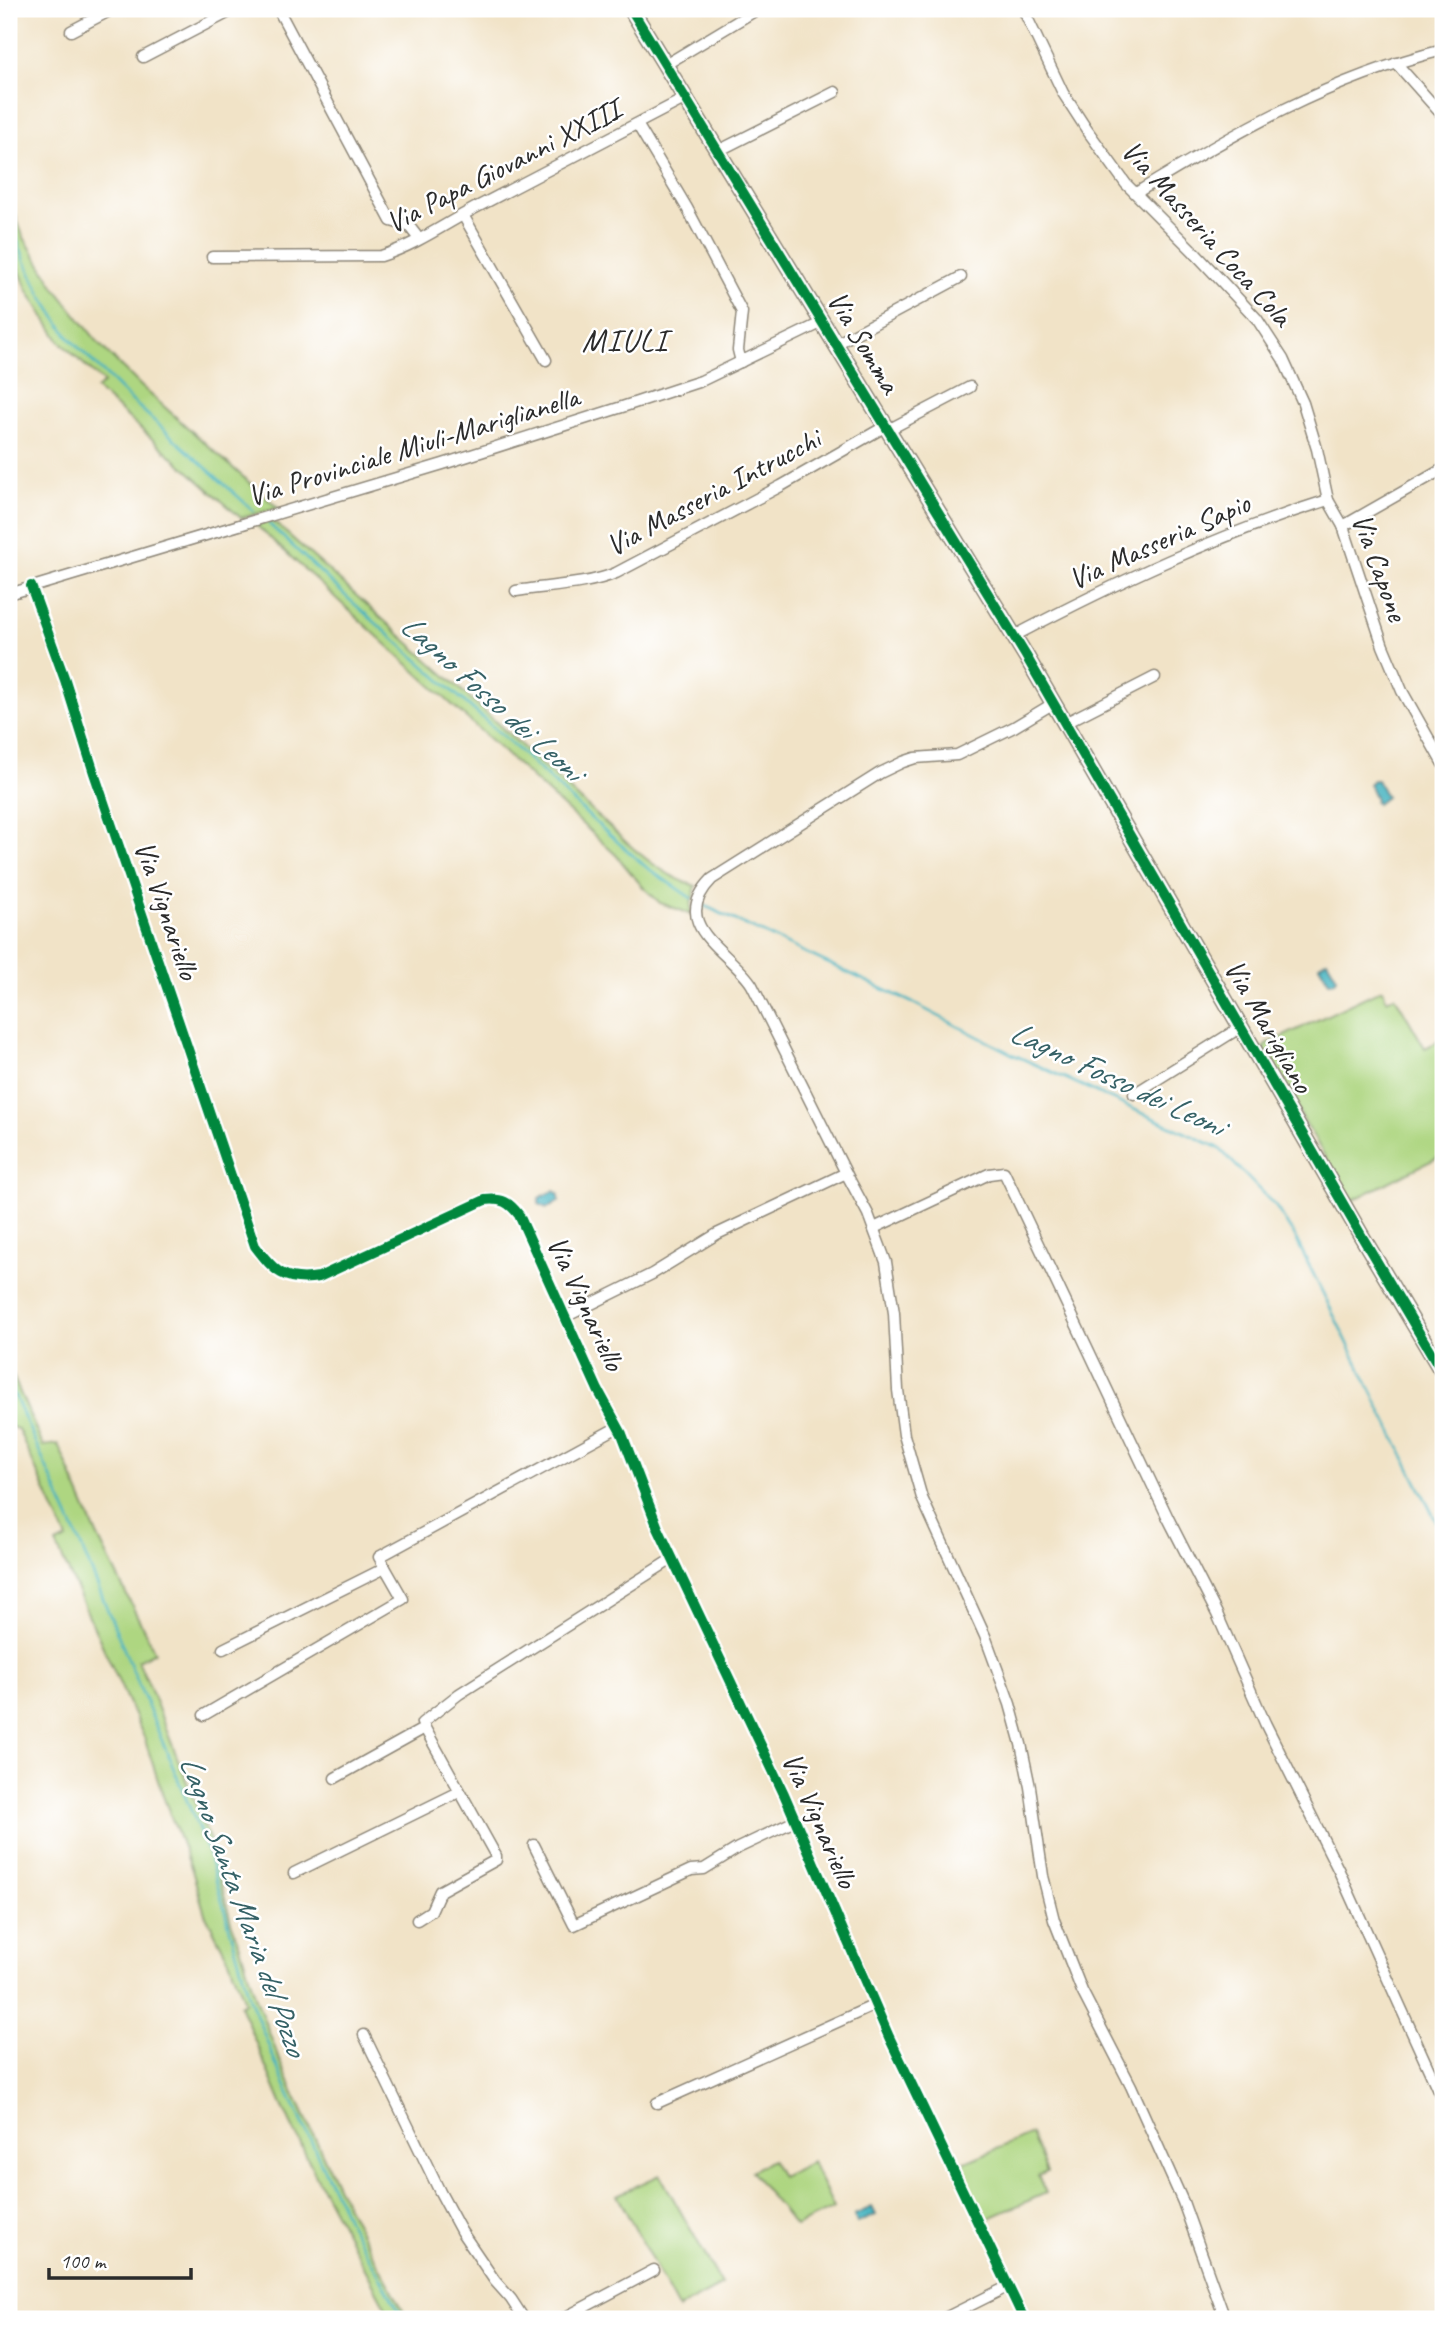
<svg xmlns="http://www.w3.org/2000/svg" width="1452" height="2328" font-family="Caveat,sans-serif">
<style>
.green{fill:#aed681;stroke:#6c8056;stroke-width:2}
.water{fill:#43b2bf;stroke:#376e75;stroke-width:2}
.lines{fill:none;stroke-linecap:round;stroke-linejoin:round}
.stream{stroke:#43b2bf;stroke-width:2.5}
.street-casing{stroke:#8e8779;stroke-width:13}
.secondary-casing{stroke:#8e8779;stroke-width:18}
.street{stroke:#fff;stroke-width:10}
.secondary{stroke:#fee5c5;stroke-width:14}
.cycleway-casing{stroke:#fff;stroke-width:15}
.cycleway{stroke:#00873e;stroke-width:10}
.labels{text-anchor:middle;stroke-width:5;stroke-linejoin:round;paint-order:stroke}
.street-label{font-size:30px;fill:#2b2b2b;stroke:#fff}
.neighbourhood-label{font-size:32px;letter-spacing:2px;fill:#2b2b2b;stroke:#fff}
.water-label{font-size:32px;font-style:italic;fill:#356166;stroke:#fff}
</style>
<rect width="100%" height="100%" fill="#fff"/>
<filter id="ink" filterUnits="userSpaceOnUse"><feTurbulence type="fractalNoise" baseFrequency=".0143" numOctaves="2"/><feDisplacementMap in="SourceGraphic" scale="14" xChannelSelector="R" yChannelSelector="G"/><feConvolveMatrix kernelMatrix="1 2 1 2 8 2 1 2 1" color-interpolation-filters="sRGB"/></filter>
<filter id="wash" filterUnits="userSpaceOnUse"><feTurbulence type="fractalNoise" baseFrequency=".00686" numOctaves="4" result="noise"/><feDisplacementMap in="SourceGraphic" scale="28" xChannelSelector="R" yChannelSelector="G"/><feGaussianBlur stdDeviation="1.57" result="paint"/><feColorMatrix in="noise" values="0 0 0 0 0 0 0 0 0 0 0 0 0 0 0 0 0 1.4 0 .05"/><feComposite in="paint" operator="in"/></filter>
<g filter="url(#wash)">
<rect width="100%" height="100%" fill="#f1e3c7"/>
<g class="green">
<path d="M 9,198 L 23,236 L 56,289 L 101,346 L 141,386 L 278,508 L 241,518 L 96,389 L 104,383 L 60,342 L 28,291 L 9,245 Z"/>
<path d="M 272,520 L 446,676 L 627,843 C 648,861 669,878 696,886 L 691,905 L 691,914 L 660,903 L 642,886 L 616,855 L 256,525 Z"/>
<path d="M 1382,989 L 1387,1000 L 1395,996 L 1425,1048 L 1443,1039 L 1443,1155 L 1351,1201 L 1262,1049 L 1267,1044 Z"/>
<path d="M 9,1367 L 43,1446 L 58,1444 L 97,1535 L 155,1652 L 138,1661 L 148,1683 L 210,1841 L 231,1922 L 239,1943 L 256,1998 L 283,2069 L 346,2205 L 408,2319 L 392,2319 L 388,2312 L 322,2188 L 281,2103 L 240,2005 L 245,2002 L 229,1960 L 205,1914 L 192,1870 L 163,1796 L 144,1737 L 56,1544 L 67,1539 L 18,1429 L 11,1427 L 9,1415 Z"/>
<path d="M 1031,2134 L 1047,2172 L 1038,2176 L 1046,2193 L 983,2221 L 956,2166 Z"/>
<path d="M 772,2160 L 781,2177 L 812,2162 L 834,2208 L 795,2226 L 751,2171 Z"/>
<path d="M 660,2175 L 722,2285 L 678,2309 L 617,2195 Z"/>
</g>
<g class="water">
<path d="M 1373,780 L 1377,780 L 1386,797 L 1377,804 L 1375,802 L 1376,799 L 1369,784 Z"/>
<path d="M 1327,960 L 1337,977 L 1335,981 L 1329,982 L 1319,965 Z"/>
<path d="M 554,1191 L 559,1195 L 559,1201 L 547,1208 L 539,1204 L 539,1198 Z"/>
<path d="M 872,2207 L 876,2215 L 857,2223 L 854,2215 Z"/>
</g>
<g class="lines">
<g class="stream">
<path d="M 9,217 L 25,261 L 42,296 L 69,338 L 130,399 L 254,511"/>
<path d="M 269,524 L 350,600 L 521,752 L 595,822 L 646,867 L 691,898"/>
<path d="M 705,906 L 913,1003 L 1010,1053 L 1219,1148 L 1276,1207 L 1294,1235 L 1443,1535"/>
<path d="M 9,1383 L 79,1541 L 207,1849 L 250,1999 L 280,2074 L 349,2223 L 404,2319"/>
</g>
</g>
</g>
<g filter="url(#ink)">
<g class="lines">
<defs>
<g id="street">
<path d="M 278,9 L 391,221 L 409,226 L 419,239"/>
<path d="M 1023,9 L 1063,93 L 1087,130 L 1126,184 L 1194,252 L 1257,319 L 1283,359 L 1303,403 L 1317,449 L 1328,500 L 1343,526 L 1383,646 L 1402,691 L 1443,764"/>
<path d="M 71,31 L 113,9"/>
<path d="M 143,57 L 235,9"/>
<path d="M 1396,63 L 1443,116"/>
<path d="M 665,65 L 758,9"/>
<path d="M 637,124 L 687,208 L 742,312 L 738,350 L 741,362"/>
<path d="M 718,151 L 835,92"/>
<path d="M 1136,193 C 1234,133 1330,78 1443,50"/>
<path d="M 463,215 L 546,360"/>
<path d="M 212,257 L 381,256 C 416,245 445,224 477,207 C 546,171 616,135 686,98"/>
<path d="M 836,344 L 961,277"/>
<path d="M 888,430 L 970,387"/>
<path d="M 1343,526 L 1443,469"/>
<path d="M 31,586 L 65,680 L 94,773 L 255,1246 C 274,1271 285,1283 319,1277 L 485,1200 C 502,1198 509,1202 519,1215 L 598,1390 L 622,1434 L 658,1528 L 784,1794 L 889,2037 L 1024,2319"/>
<path d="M 516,591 C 546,586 588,585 616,573 L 781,486 L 886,426"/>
<path d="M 9,594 L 443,464 L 622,407 L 701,381 L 823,322"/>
<path d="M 1014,636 C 1115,583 1219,534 1328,500"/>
<path d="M 1065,723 L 1155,677"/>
<path d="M 1134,1094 L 1241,1027"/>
<path d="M 846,1173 L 752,985 C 731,951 666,926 712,879 L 880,773 L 903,762 L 915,758 L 957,755 L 1014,727 L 1054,703"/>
<path d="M 874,1228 L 989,1174 L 1004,1172 L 1168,1518 L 1217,1614 L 1265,1723 L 1339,1871 L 1443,2101"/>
<path d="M 565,1317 L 652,1274 L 717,1234 L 846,1173 L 868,1214 L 886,1262 L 894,1313 L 898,1390 L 904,1435 L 922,1498 L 985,1636 L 1010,1704 L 1021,1744 L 1030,1787 L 1043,1876 L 1054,1920 L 1082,1991 L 1131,2086 L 1183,2202 L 1225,2319"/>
<path d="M 223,1649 L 385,1568"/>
<path d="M 204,1715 L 403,1599 L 379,1557 L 618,1427"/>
<path d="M 335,1778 L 423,1729"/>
<path d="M 534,1845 L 574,1925 L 691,1870 L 704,1869 L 738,1848 L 795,1821"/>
<path d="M 294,1873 L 459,1792"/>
<path d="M 417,1920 L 431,1911 L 440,1891 L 496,1860 L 496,1856 L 422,1723 L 459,1694 L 672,1559"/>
<path d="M 364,2035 L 440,2192 L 461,2231 L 495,2281 L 511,2299 L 524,2319"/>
<path d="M 657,2103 L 875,2005"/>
<path d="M 562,2319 L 654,2270"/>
<path d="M 943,2319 L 1007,2287"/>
</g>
<path id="secondary" d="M 631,9 L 1026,656 L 1361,1235 L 1443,1373"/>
</defs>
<use href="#street" class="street-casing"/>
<use href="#secondary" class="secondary-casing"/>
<use href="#street" class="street"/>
<use href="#secondary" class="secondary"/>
<defs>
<g id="cycleway">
<path d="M 631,9 L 1026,656 L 1361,1235 L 1443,1373"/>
<path d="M 31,586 L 65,680 L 94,773 L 255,1246 C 274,1271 285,1283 319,1277 L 485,1200 C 502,1198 509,1202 519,1215 L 598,1390 L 622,1434 L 658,1528 L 784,1794 L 889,2037 L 1024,2319"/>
</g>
</defs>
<use href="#cycleway" class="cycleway-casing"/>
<use href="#cycleway" class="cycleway"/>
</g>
</g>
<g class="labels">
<g class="street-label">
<text transform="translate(503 166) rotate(-27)" y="10">Via Papa Giovanni XXIII</text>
<text transform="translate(1207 233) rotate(48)" y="10">Via Masseria Coca Cola</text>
<text transform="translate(864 342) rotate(59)" y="10">Via Somma</text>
<text transform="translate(413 446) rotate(-17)" y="10">Via Provinciale Miuli-Mariglianella</text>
<text transform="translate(713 492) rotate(-28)" y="10">Via Masseria Intrucchi</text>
<text transform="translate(1159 541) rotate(-24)" y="10">Via Masseria Sapio</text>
<text transform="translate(1380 567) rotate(70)" y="10">Via Capone</text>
<text transform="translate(167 910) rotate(71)" y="10">Via Vignariello</text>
<text transform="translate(1269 1026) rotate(60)" y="10">Via Marigliano</text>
<text transform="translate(586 1303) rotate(65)" y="10">Via Vignariello</text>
<text transform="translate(820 1820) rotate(66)" y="10">Via Vignariello</text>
</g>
<g class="neighbourhood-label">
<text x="625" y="351">MIULI</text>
</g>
<g class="water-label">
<text transform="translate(492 697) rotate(42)" y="11">Lagno Fosso dei Leoni</text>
<text transform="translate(1117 1078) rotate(25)" y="11">Lagno Fosso dei Leoni</text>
<text transform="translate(244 1905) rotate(70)" y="11">Lagno Santa Maria del Pozzo</text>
</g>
</g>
<rect width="1452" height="2328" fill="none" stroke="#fff" stroke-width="35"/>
<path d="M49 2268v10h142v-10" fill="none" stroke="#2b2b2b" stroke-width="3.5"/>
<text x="60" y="2268" font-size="21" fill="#2b2b2b" stroke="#ffffff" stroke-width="5" paint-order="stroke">100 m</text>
</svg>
